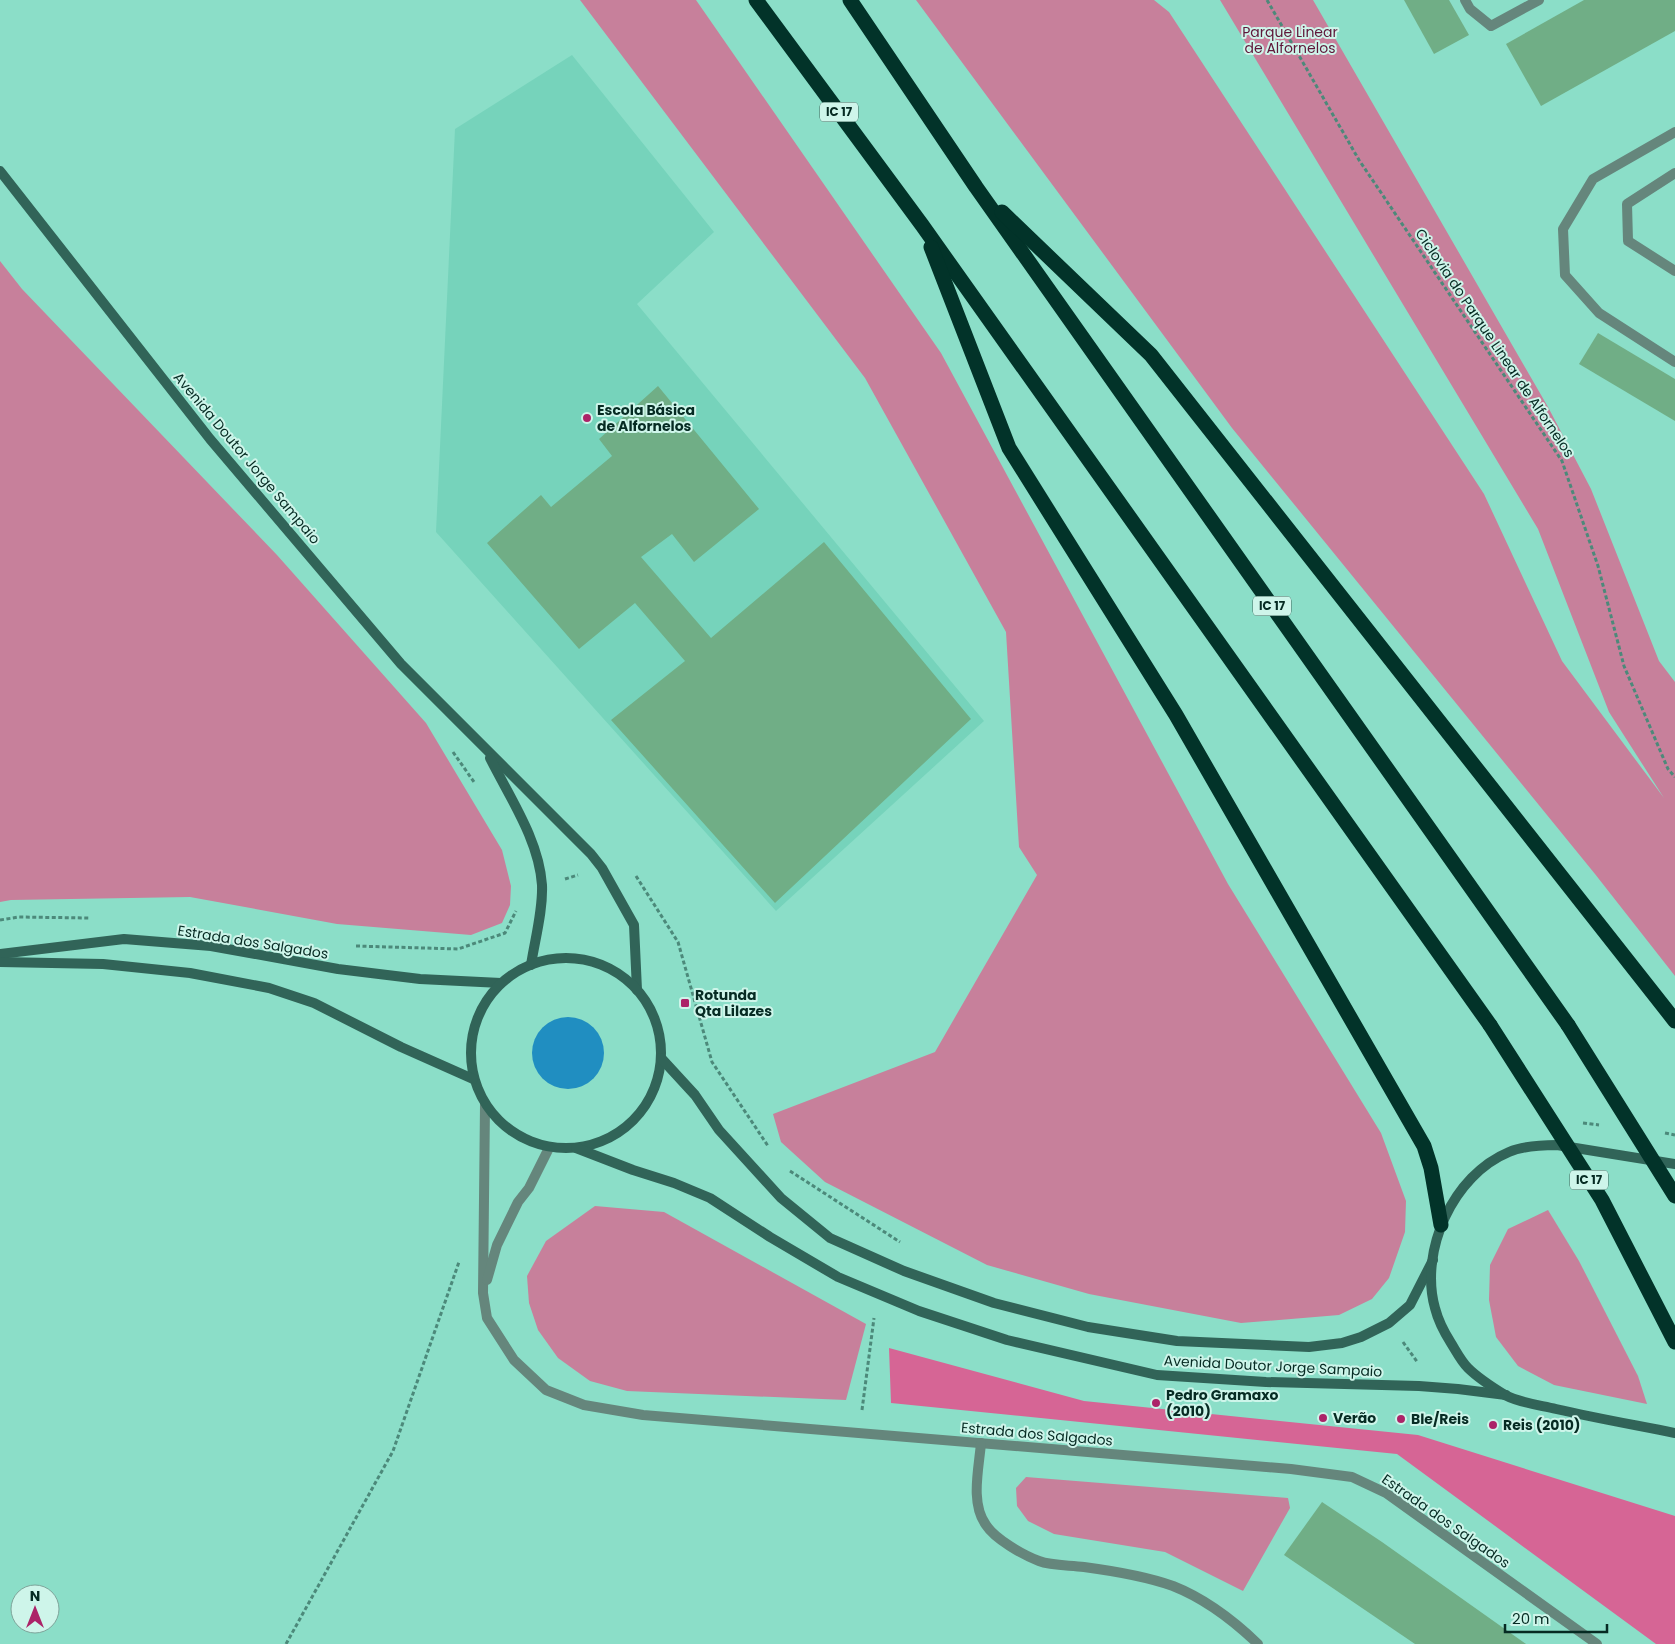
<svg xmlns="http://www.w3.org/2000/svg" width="1675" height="1644" font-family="Poppins,sans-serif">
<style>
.built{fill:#76d3bb}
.green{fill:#c7809b}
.forest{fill:#d66595}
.water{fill:#208ec1}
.building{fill:#70ae86}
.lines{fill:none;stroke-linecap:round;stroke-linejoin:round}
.path{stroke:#4c897a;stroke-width:3;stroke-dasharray:4 2.5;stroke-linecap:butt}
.lane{stroke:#65867c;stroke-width:10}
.street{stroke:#65867c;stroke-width:10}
.secondary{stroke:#316458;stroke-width:10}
.highway{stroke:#023329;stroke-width:15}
.highway-bridge{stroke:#023329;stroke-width:15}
.poi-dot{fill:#ac2368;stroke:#cef5ea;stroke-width:2}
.labels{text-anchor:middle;stroke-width:4;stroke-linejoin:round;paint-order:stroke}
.shield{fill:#cef5ea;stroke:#42685f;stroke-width:1}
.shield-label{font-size:12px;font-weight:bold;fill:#062b23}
.park-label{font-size:14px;fill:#5f1739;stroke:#cef5ea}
.street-label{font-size:14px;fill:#062b23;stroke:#cef5ea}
.poi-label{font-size:14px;font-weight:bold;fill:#062b23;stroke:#cef5ea;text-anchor:start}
</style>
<rect width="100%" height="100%" fill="#8bdec8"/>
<path class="built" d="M 572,55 L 714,232 L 637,304 L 984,721 L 776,911 L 436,532 L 455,129 Z"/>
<g class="green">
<path d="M 580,0 L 696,0 L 941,353 L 1228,884 L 1381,1133 L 1406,1201 L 1405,1232 L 1389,1278 L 1372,1299 L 1339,1315 L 1241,1323 L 1089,1294 L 987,1265 L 825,1182 L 781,1142 L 773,1114 L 935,1052 L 1037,875 L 1019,847 L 1006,632 L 865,378 Z"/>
<path d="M 916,0 L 1154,0 L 1169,12 L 1484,494 L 1562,661 L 1664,798 L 1609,712 L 1538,529 L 1220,0 L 1313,0 L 1548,407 L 1591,489 L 1659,661 L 1675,682 L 1675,976 L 1595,874 L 1232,428 Z"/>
<path d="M 0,261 L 22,289 L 277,555 L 426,723 L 502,850 L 511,886 L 510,905 L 502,923 L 471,935 L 337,924 L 190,897 L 11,900 L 0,902 Z"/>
<path d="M 595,1206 L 664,1212 L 866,1324 L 846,1400 L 627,1391 L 590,1381 L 558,1358 L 538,1330 L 529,1303 L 527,1276 L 546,1241 Z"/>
<path d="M 1548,1210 L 1579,1261 L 1638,1376 L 1647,1404 L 1554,1385 L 1518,1366 L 1496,1337 L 1489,1300 L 1490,1265 L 1508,1229 Z"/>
<path d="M 1026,1477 L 1288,1498 L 1290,1508 L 1243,1591 L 1165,1552 L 1054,1534 L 1028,1521 L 1017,1506 L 1016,1488 Z"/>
</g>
<path class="forest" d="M 889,1348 L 1084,1401 L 1418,1435 L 1675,1516 L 1675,1644 L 1656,1644 L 1397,1454 L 891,1403 Z"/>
<circle class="water" cx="568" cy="1053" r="36"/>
<g class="building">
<path d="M 1404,0 L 1449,0 L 1469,35 L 1434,54 Z"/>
<path d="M 1584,0 L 1675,0 L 1675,31 L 1541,106 L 1506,44 Z"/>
<path d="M 1598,333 L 1675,379 L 1675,421 L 1579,364 Z"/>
<path d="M 658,386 L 759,509 L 694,562 L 672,534 L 641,557 L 711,638 L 824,542 L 971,719 L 775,903 L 611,720 L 685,661 L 635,603 L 579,649 L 487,543 L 541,495 L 551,507 L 612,456 L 599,439 Z"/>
<path d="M 1322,1502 L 1382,1542 L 1526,1644 L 1415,1644 L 1284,1555 Z"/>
</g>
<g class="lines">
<g class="path">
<path d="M 1267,0 L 1359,160 L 1562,461 L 1598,566 L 1624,666 L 1668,769 L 1675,777"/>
<path d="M 453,752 L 474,782"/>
<path d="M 636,876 L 678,942 L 712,1062 L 768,1146"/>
<path d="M 565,879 L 578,875"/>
<path d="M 0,920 L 19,917 L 89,918"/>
<path d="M 356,946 L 458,949 L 505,933 L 516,911"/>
<path d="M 1583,1123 L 1599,1125"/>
<path d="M 1665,1133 L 1675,1135"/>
<path d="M 790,1171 L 900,1242"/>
<path d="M 1403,1342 L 1418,1363"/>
<path d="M 862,1410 L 874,1318"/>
<path d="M 286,1644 L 393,1451 L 459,1262"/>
</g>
<g class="lane">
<path d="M 1465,0 L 1470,9 L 1491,26 L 1539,0"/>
<path d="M 1675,132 L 1593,179 L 1563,229 L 1565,275 L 1599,313 L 1675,362"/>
<path d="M 1675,173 L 1627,204 L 1628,241 L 1675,271"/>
</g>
<g class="street">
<path d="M 485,1105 L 483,1293 L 487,1318 L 514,1360 L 546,1390 L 584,1405 L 643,1415 L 1291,1469 L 1352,1477 L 1386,1493 L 1597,1644"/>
<path d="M 487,1280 L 497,1245 L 518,1202 L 529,1188 L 549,1148"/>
<path d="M 981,1443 C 979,1468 970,1503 986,1525 C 995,1539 1023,1555 1039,1561 C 1052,1566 1070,1565 1084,1567 C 1114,1571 1145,1576 1173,1586 C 1206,1599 1233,1620 1258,1644"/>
</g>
<g class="secondary">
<path d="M 0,171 L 210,439 L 401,664 L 591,854 L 602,868 L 634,925 L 637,990"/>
<path d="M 490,758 C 510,798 539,840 542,885 C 543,911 535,939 531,965"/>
<path d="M 0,954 L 124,939 L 211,946 L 338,969 L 420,979 L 501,983"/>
<circle cx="566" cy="1053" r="95"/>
<path d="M 0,962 L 103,964 L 190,973 L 269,988 L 314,1003 L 401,1047 L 473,1079"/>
<path d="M 661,1058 L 695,1095 L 719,1130 L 781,1198 L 830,1238 L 904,1271 L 994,1303 L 1088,1327 L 1177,1341 L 1309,1347 L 1342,1343 L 1361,1337 L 1389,1323 L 1410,1305 L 1433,1260"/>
<path d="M 576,1148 L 633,1170 L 674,1183 L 710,1198 L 770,1237 L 838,1277 L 919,1311 L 1007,1340 L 1157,1375 L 1266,1382 L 1419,1386 L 1458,1389 L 1506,1395"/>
<path d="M 1675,1164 L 1557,1145 C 1542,1145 1523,1146 1509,1152 C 1453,1175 1419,1251 1435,1308 C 1438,1320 1444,1332 1451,1343 C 1456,1351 1461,1361 1468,1368 C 1478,1378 1492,1387 1505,1395 C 1520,1403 1539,1405 1556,1409 C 1595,1418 1635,1425 1675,1433"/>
</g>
<g class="highway">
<path d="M 756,0 L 922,225 L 1490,1025"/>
<path d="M 850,0 L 976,187 L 1568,1025"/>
<path d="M 1002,212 L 1151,355 L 1675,1021"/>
<path d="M 931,247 L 1009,448 L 1176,715 L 1424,1146 L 1431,1168 L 1441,1225"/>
</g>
<g class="highway-bridge">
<path d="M 1490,1025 L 1602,1200 L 1675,1342"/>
<path d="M 1568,1025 L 1675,1196"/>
</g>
</g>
<g class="poi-dot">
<circle cx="587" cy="418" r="5"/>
<rect x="680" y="998" width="10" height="10" rx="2.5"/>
<circle cx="1156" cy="1403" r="5"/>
<circle cx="1323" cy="1418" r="5"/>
<circle cx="1401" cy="1419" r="5"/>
<circle cx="1493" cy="1425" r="5"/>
</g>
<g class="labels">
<g class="shield">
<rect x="820" y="102.5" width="38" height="19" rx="4"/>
<rect x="1253" y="596.5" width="38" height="19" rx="4"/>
<rect x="1570" y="1170.5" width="38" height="19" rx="4"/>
</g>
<g class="shield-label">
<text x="839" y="116">IC 17</text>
<text x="1272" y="610">IC 17</text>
<text x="1589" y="1184">IC 17</text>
</g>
<g class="park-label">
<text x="1290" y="37">Parque Linear<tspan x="1290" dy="16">de Alfornelos</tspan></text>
</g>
<g class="street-label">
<text transform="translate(1495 343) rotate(56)" y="5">Ciclovia do Parque Linear de Alfornelos</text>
<text transform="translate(247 458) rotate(50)" y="5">Avenida Doutor Jorge Sampaio</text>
<text transform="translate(253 942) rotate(9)" y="5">Estrada dos Salgados</text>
<text transform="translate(1273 1366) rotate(3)" y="5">Avenida Doutor Jorge Sampaio</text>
<text transform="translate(1037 1434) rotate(5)" y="5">Estrada dos Salgados</text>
<text transform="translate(1446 1521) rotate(35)" y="5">Estrada dos Salgados</text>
</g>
<g class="poi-label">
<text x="597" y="415">Escola Básica<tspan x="597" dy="16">de Alfornelos</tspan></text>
<text x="695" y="1000">Rotunda<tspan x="695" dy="16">Qta Lilazes</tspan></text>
<text x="1166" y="1400">Pedro Gramaxo<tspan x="1166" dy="16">(2010)</tspan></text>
<text x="1333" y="1423">Verão</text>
<text x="1411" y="1424">Ble/Reis</text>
<text x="1503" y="1430">Reis (2010)</text>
</g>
</g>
<g transform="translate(35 1609)"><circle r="24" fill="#cef5ea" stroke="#7ea49a"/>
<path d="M0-4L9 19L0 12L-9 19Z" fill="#ac2368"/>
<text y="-8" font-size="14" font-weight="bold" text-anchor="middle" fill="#062b23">N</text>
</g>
<path d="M1505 1624v8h102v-8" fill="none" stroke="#062b23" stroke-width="2.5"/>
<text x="1512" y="1624" font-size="15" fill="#062b23" stroke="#cef5ea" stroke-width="4" paint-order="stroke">20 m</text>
</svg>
